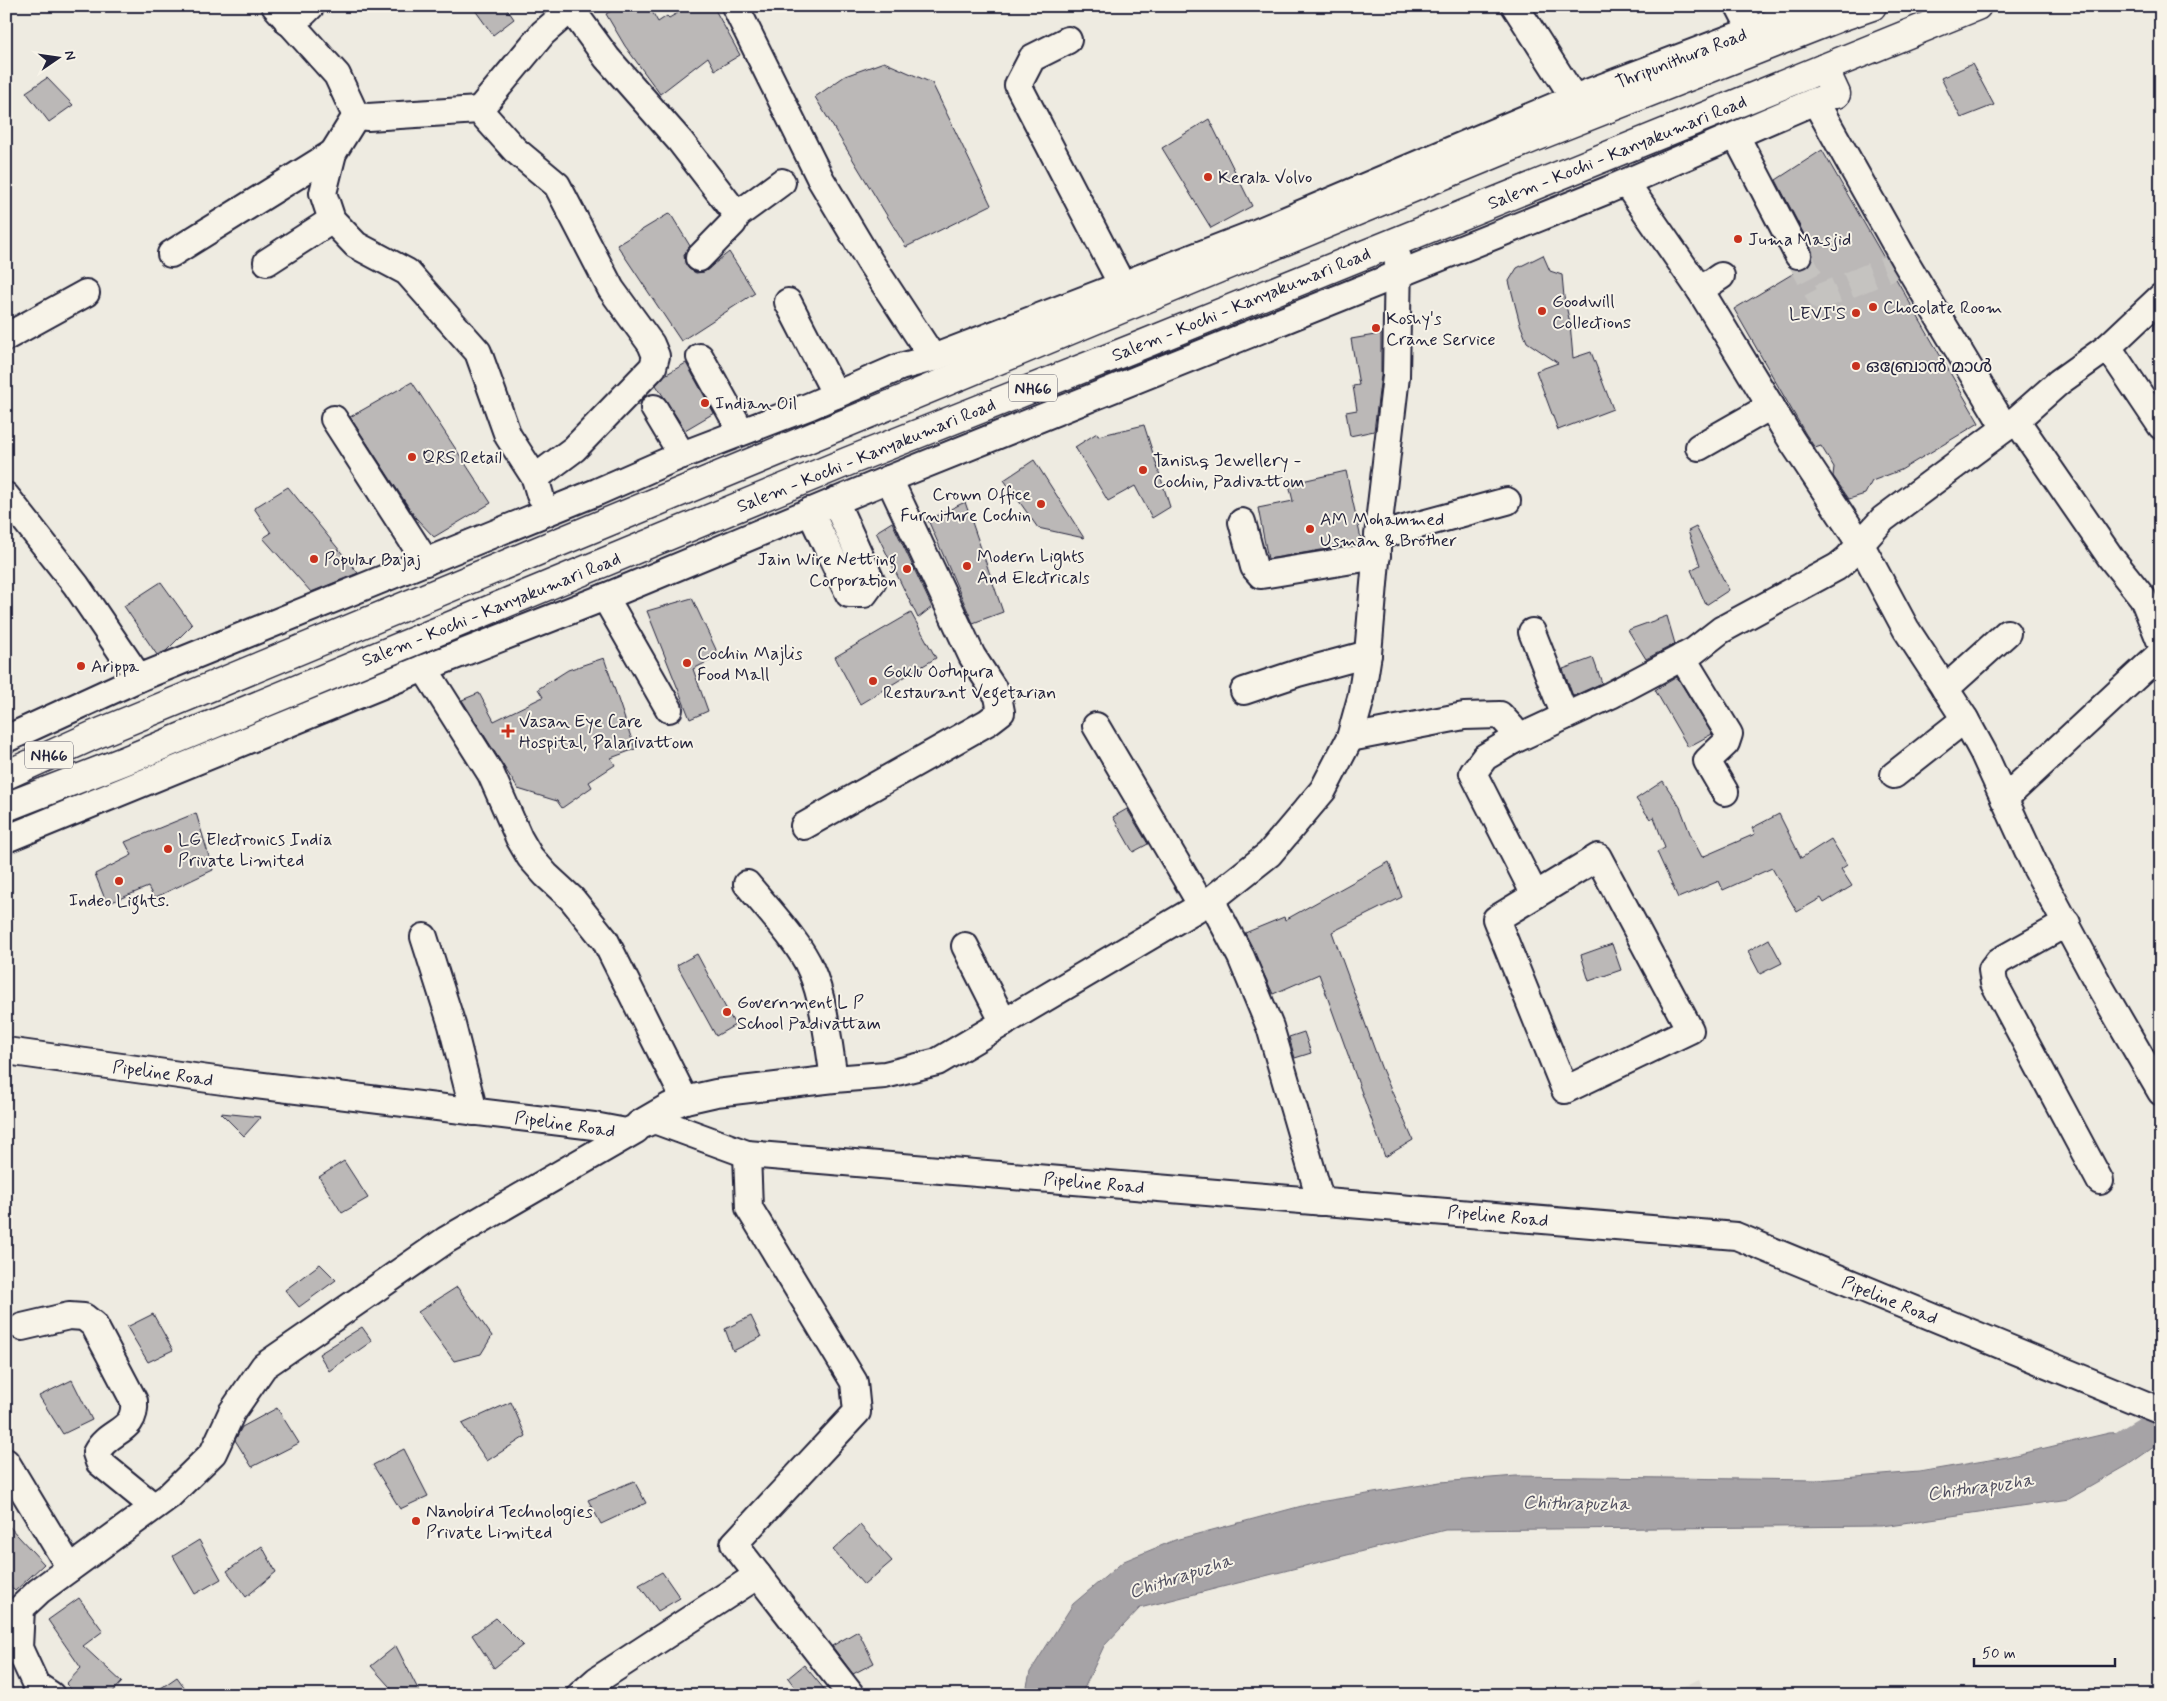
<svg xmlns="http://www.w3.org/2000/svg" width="2167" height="1701" font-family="Mynerve,'Noto Sans Malayalam',sans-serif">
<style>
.built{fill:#dfdcd4}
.water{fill:#a6a3a6;stroke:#716f7b}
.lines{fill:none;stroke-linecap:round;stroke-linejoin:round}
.canal{stroke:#a6a3a6;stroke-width:20}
.building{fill:#bbb8b7;stroke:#22223b}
.minor-tunnel{stroke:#c5c3c0;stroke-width:26;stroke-dasharray:26 13;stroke-linecap:butt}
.minor-casing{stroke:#22223b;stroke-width:30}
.highway-casing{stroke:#22223b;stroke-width:31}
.minor{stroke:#f7f3e8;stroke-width:26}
.highway{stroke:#f7f3e8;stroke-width:28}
.poi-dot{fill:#c8321e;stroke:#f7f3e8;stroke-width:2}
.labels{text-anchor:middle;stroke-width:4;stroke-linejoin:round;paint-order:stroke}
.shield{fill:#f7f3e8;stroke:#62616f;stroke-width:1}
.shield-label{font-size:16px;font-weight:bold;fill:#22223b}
.street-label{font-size:18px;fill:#22223b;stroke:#f7f3e8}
.poi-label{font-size:18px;fill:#22223b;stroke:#f7f3e8;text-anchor:start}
.water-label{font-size:19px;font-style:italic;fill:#504f60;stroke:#f7f3e8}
</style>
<rect width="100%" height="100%" fill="#eeebe1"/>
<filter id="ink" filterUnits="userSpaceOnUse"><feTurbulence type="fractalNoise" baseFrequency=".02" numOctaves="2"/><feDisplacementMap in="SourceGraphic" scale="10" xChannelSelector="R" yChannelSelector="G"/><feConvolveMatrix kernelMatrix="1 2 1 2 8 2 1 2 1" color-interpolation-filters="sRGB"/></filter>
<g filter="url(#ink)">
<path class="built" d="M 1699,1679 L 1705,1695 L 1668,1695 Z"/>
<path class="water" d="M 2161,1430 L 2161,1442 L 2128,1465 L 2069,1499 L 1882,1526 L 1445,1530 L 1140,1608 L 1104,1646 L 1081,1695 L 1025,1695 L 1030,1672 L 1073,1604 L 1124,1561 L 1175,1540 L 1313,1503 L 1440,1482 L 1516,1476 L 1818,1480 L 1919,1472 L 2007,1457 L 2109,1433 Z"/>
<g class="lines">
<path class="canal" d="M 2114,1445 L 2161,1416"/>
</g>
<g class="building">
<path d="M 472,6 L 505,6 L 514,19 L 493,35 Z"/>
<path d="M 619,6 L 649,6 L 658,22 L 667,16 L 669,18 L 690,6 L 713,6 L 740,55 L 715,70 L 708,57 L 660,94 L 625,46 L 606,14 Z"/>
<path d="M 884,62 L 932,83 L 991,205 L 906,247 L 815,97 L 845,76 Z"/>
<path d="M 1972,64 L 1994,105 L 1961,118 L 1941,78 Z"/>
<path d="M 47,78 L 73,105 L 49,122 L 26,92 Z"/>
<path d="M 1209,119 L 1252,206 L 1211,228 L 1162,148 Z"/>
<path d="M 1822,150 L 1979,423 L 1901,470 L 1872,481 L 1865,494 L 1849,499 L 1833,476 L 1834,467 L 1821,446 L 1815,448 L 1805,433 L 1734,309 L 1799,270 L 1805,268 L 1811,263 L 1813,255 L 1811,248 L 1776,180 Z"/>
<path d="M 670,213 L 690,246 L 684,255 L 685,263 L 689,269 L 696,273 L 704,272 L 729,252 L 755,293 L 681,341 L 617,245 Z"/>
<path d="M 1543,255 L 1550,271 L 1562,275 L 1564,297 L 1570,323 L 1573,358 L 1591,352 L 1613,409 L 1558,430 L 1536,371 L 1558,363 L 1527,342 L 1520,324 L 1509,281 L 1517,268 Z"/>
<path d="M 1381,334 L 1381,375 L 1374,431 L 1350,436 L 1346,412 L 1357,410 L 1353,386 L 1359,385 L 1351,339 Z"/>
<path d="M 686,363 L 714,413 L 685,430 L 656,385 L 665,375 Z"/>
<path d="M 412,382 L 491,503 L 434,537 L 415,517 L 350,417 Z"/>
<path d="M 1144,425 L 1170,507 L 1152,518 L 1135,486 L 1108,501 L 1075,447 L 1097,433 L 1098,436 Z"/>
<path d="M 1034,460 L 1084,538 L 1038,528 L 1004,480 Z"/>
<path d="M 1346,471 L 1362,543 L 1268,559 L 1258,508 L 1293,501 L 1289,484 Z"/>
<path d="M 288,487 L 358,573 L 311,592 L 263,538 L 271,533 L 254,508 Z"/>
<path d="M 965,502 L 1003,612 L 973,623 L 928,520 Z"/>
<path d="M 892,522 L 932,607 L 918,618 L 876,532 Z"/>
<path d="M 1696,527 L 1729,590 L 1706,605 L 1691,570 L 1700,565 L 1688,531 Z"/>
<path d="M 161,582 L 192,625 L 166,651 L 157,655 L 124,606 Z"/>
<path d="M 692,598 L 719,656 L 693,669 L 708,711 L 690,719 L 647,611 Z"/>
<path d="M 911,613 L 936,658 L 860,704 L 835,657 Z"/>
<path d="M 1667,616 L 1675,644 L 1646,659 L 1628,630 Z"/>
<path d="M 604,658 L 635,749 L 611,758 L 615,765 L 589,782 L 592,787 L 562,808 L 557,801 L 518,789 L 462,700 L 479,693 L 494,721 L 543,697 L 538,689 L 568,670 Z"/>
<path d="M 1593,658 L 1602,683 L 1573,696 L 1563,669 Z"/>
<path d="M 1677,677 L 1712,734 L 1688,747 L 1655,690 Z"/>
<path d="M 1663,781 L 1680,807 L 1691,836 L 1702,857 L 1755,834 L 1752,828 L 1779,814 L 1801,858 L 1831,839 L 1847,865 L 1841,869 L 1852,886 L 1824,903 L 1821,898 L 1797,912 L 1772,868 L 1723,890 L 1719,881 L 1678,898 L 1657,852 L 1665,848 L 1654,817 L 1650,819 L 1636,799 Z"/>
<path d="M 1127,809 L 1148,844 L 1133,852 L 1113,817 Z"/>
<path d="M 196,813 L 213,870 L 154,898 L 148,887 L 107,904 L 95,874 L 132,855 L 125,842 Z"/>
<path d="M 1389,862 L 1402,897 L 1332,932 L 1381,1067 L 1413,1140 L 1385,1157 L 1319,974 L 1273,994 L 1245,933 L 1284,917 L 1285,920 Z"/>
<path d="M 1769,939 L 1782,963 L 1760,974 L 1748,951 Z"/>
<path d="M 1612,944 L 1621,970 L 1589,981 L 1581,955 Z"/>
<path d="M 697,954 L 735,1025 L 716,1036 L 677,965 Z"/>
<path d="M 1304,1032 L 1311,1053 L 1295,1058 L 1289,1037 Z"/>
<path d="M 221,1113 L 261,1117 L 244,1136 Z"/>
<path d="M 344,1161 L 368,1198 L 342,1213 L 319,1177 Z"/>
<path d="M 320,1264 L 336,1280 L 299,1307 L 285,1290 Z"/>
<path d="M 457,1287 L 492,1336 L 481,1354 L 454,1361 L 418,1312 Z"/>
<path d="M 153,1314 L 173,1350 L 148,1362 L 127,1327 Z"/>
<path d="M 751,1316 L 761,1337 L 733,1351 L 725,1329 Z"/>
<path d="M 362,1327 L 372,1341 L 329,1371 L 319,1354 Z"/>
<path d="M 72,1380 L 92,1420 L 63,1434 L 39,1396 Z"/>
<path d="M 511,1402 L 526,1436 L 487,1461 L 462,1424 Z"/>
<path d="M 277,1408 L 299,1443 L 252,1467 L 235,1440 L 242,1427 Z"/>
<path d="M 404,1449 L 428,1496 L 400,1509 L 373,1465 Z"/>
<path d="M 634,1481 L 646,1503 L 601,1524 L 588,1500 Z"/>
<path d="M 6,1523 L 44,1564 L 15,1591 L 6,1581 Z"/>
<path d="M 860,1525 L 892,1561 L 864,1585 L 833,1550 Z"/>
<path d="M 199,1540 L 221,1579 L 195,1594 L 173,1556 Z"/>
<path d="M 262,1546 L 276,1572 L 246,1597 L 227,1571 Z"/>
<path d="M 662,1572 L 680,1598 L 658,1611 L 639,1585 Z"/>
<path d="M 79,1598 L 103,1631 L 83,1646 L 122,1682 L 110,1695 L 77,1695 L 66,1684 L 81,1668 L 48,1620 Z"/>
<path d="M 496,1618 L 523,1645 L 494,1668 L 472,1635 Z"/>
<path d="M 858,1631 L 874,1663 L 853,1674 L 832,1646 Z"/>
<path d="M 396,1646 L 421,1695 L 397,1695 L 371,1666 Z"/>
<path d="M 804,1665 L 829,1695 L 801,1695 L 788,1678 Z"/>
<path d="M 177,1677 L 190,1695 L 151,1695 Z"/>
</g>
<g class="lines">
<path class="minor-tunnel" d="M 1798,255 L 1820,297 L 1894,266"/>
<defs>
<g id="minor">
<path d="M 275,6 L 337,75 L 356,116 L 368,117 L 479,110"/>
<path d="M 735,6 L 821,180 L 870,262 L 933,358"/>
<path d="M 1515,6 L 1574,98"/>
<path d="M 1739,6 L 1752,31"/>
<path d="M 571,9 L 607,58 L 680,141 L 737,215 L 782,182"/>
<path d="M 288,22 L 304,13 L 311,6"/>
<path d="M 1068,40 L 1032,58 L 1018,85 L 1122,285"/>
<path d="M 1815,101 L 1905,261 L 2005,428"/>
<path d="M 356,116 L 333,153 L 323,193 L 332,220 L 356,245 L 407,272 L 478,352 L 508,436 L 535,478 L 540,495"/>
<path d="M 1736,136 L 1798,255"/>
<path d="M 1626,183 L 1700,290 L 1792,441 L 1861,545 L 1906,629 L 1965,719 L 1983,752 L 2036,868 L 2099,985 L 2161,1092"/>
<path d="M 171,254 L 333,153"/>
<path d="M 699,258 L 733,223 L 737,215"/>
<path d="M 267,262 L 332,220"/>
<path d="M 1700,290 L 1721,276"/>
<path d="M 788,302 L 836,395"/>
<path d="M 6,337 L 86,293"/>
<path d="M 2108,347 L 2161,426"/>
<path d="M 700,357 L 741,431"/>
<path d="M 654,408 L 682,455"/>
<path d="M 334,419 L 426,562"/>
<path d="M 2016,420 L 2111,558 L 2143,598 L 2161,643"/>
<path d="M 1699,447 L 1771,406"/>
<path d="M 535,478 L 574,449 L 653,367 L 656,356 L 651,344 L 611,289 L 557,185 L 515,150 L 479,110 L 543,33 L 574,6"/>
<path d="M 6,496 L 76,585 L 139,678"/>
<path d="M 810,511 L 849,594 L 864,594 L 872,583 L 835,501"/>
<path d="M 1242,522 L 1254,567 L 1261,575 L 1377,556"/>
<path d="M 1378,536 L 1507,501"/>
<path d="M 605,597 L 669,709"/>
<path d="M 1532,632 L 1565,716"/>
<path d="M 1682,657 L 1729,734 L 1726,743 L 1707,761 L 1725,792"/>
<path d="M 424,668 L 491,774 L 519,838 L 530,857 L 546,875 L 572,899 L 605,940 L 685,1100"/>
<path d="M 1945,689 L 2007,633"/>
<path d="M 1244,691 L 1298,673 L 1368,654"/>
<path d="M 1096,726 L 1202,906"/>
<path d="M 1350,738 L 1464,716 L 1500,715 L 1512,728 L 1512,741 L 1611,695 L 1694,651 L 1721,630 L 1837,567 L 1848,558 L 1883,519 L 2016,420 L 2059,382 L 2108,347 L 2161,297"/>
<path d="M 6,739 L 139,678 L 597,492 L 677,457 L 810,406 L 900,367 L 933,358 L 1246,237 L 1574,98 L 1815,6"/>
<path d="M 1512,741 L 1485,757 L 1473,773 L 1535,895"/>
<path d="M 1894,775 L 1965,719"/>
<path d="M 2004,799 L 2161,653"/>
<path d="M 804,826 L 988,722 L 1001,712 L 998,696 L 972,656 L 889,479"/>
<path d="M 6,839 L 424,668 L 605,597 L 889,479 L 1608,190 L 1815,101 L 1836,94"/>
<path d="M 1598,857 L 1690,1030 L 1565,1090 L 1496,919 Z"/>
<path d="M 747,884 C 766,907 800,943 811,970 C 824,999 829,1046 834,1079"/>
<path d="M 1211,900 L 1241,957 L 1270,1027 L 1321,1202"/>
<path d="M 2067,923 L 1999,961 L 1992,970 L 1994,983 L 2100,1181"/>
<path d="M 424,937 L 452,1025 L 474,1112"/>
<path d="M 965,946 L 1004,1023"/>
<path d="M 6,1051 L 230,1082 L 594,1126 L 626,1132 L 654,1120 L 747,1154 L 1736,1236 L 2161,1411"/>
<path d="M 639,1124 L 670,1106 L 685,1100 L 716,1093 L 834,1079 L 885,1075 L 937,1062 L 1211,900 L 1269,854 L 1323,790 L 1350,738 L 1361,698 L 1368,654 L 1380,514 L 1396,376 L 1398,258"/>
<path d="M 747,1154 L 749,1208 L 854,1382 L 857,1412 L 734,1544 L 851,1695"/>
<path d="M 22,1327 L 69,1316 L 84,1317 L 94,1325 L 134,1401 C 137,1433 108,1429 96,1453 L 99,1462 L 153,1506"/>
<path d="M 6,1462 L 70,1568"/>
<path d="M 51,1695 L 36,1685 L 19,1648 L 21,1608 L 39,1591 L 169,1496 L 213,1453 L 232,1412 L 264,1366 L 446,1240 L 636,1130"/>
<path d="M 580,1695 L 597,1680 L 758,1575"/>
</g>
<g id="highway">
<path d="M 1824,68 L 1836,94"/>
<path d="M 6,775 L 92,736 L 1533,138 L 1840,17 L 1872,6"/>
<path d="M 6,807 L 124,761 L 849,461 L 1139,346 L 1977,6"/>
</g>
</defs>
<use href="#minor" class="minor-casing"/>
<use href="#highway" class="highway-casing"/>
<use href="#minor" class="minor"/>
<use href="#highway" class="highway"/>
</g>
</g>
<g class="poi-dot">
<circle cx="1208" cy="177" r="5"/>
<circle cx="1738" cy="239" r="5"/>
<circle cx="1873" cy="307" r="5"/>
<circle cx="1542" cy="311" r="5"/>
<circle cx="1856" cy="313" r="5"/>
<circle cx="1376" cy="328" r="5"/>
<circle cx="1856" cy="366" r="5"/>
<circle cx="705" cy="403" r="5"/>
<circle cx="412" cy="457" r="5"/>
<circle cx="1143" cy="470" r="5"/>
<circle cx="1041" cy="504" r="5"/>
<circle cx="1310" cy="529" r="5"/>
<circle cx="314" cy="559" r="5"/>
<circle cx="967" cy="566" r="5"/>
<circle cx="907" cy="569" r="5"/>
<circle cx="687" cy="663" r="5"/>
<circle cx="81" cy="666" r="5"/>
<circle cx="873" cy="681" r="5"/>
<path d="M505.5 723.5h5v5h5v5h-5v5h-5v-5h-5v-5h5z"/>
<circle cx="168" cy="849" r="5"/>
<circle cx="119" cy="881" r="5"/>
<circle cx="727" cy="1012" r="5"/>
<circle cx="416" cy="1521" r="5"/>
</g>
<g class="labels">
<g class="shield">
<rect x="1009" y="374.5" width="48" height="27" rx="4"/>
<rect x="25" y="741.5" width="48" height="27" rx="4"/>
</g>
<g class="shield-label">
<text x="1033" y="394">NH66</text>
<text x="49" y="761">NH66</text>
</g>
<g class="street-label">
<text transform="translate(1681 58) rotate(-21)" y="6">Thripunithura Road</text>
<text transform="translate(1617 152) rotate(-22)" y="6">Salem - Kochi - Kanyakumari Road</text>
<text transform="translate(1241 304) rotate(-22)" y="6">Salem - Kochi - Kanyakumari Road</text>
<text transform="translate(866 455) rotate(-22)" y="6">Salem - Kochi - Kanyakumari Road</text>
<text transform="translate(491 609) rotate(-22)" y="6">Salem - Kochi - Kanyakumari Road</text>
<text transform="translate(163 1073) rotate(8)" y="6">Pipeline Road</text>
<text transform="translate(565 1124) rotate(8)" y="6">Pipeline Road</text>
<text transform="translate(1094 1183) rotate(5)" y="6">Pipeline Road</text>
<text transform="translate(1498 1216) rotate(5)" y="6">Pipeline Road</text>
<text transform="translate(1890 1300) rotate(22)" y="6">Pipeline Road</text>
</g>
<g class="poi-label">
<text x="1218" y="183">Kerala Volvo</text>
<text x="1748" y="245">Juma Masjid</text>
<text x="1552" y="307">Goodwill<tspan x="1552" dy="21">Collections</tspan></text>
<text x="1883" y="313">Chocolate Room</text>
<text x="1846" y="319" text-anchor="end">LEVI'S</text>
<text x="1386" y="324">Koshy's<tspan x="1386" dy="21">Crane Service</tspan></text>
<text x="1866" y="372">ഒബ്രോൻ മാൾ</text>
<text x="715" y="409">Indian Oil</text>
<text x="422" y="463">QRS Retail</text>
<text x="1153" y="466">Tanishq Jewellery -<tspan x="1153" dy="21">Cochin, Padivattom</tspan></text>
<text x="1031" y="500" text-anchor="end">Crown Office<tspan x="1031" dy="21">Furniture Cochin</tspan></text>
<text x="1320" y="525">AM Mohammed<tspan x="1320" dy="21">Usman &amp; Brother</tspan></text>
<text x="977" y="562">Modern Lights<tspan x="977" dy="21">And Electricals</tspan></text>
<text x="324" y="565">Popular Bajaj</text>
<text x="897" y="565" text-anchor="end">Jain Wire Netting<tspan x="897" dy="21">Corporation</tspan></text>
<text x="697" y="659">Cochin Majlis<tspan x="697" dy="21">Food Mall</tspan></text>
<text x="91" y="672">Arippa</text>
<text x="883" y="677">Goklu Ootupura<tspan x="883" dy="21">Restaurant Vegetarian</tspan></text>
<text x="519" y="727">Vasan Eye Care<tspan x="519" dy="21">Hospital, Palarivattom</tspan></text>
<text x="178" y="845">LG Electronics India<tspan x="178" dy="21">Private Limited</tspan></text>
<text x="119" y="906" text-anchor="middle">Indeo Lights.</text>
<text x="737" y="1008">Government L P<tspan x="737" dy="21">School Padivattam</tspan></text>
<text x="426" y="1517">Nanobird Technologies<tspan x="426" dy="21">Private Limited</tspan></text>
</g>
<g class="water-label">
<text transform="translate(1980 1486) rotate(-8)" y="7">Chithrapuzha</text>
<text transform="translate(1576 1502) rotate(1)" y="7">Chithrapuzha</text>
<text transform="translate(1180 1575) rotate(-18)" y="7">Chithrapuzha</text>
</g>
</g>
<rect width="2167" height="1701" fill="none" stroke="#f7f3e8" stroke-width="25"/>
<rect x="12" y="12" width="2142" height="1676" fill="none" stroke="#22223b" stroke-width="2" filter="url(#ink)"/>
<g transform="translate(58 58) rotate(77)" stroke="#f7f3e8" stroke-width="4" paint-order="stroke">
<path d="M0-4L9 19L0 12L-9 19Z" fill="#22223b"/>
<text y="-8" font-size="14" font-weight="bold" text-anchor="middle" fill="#22223b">N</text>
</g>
<path d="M1974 1658v8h141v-8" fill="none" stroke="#22223b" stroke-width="2.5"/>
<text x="1982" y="1658" font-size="15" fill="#22223b" stroke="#f7f3e8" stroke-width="4" paint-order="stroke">50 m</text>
</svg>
